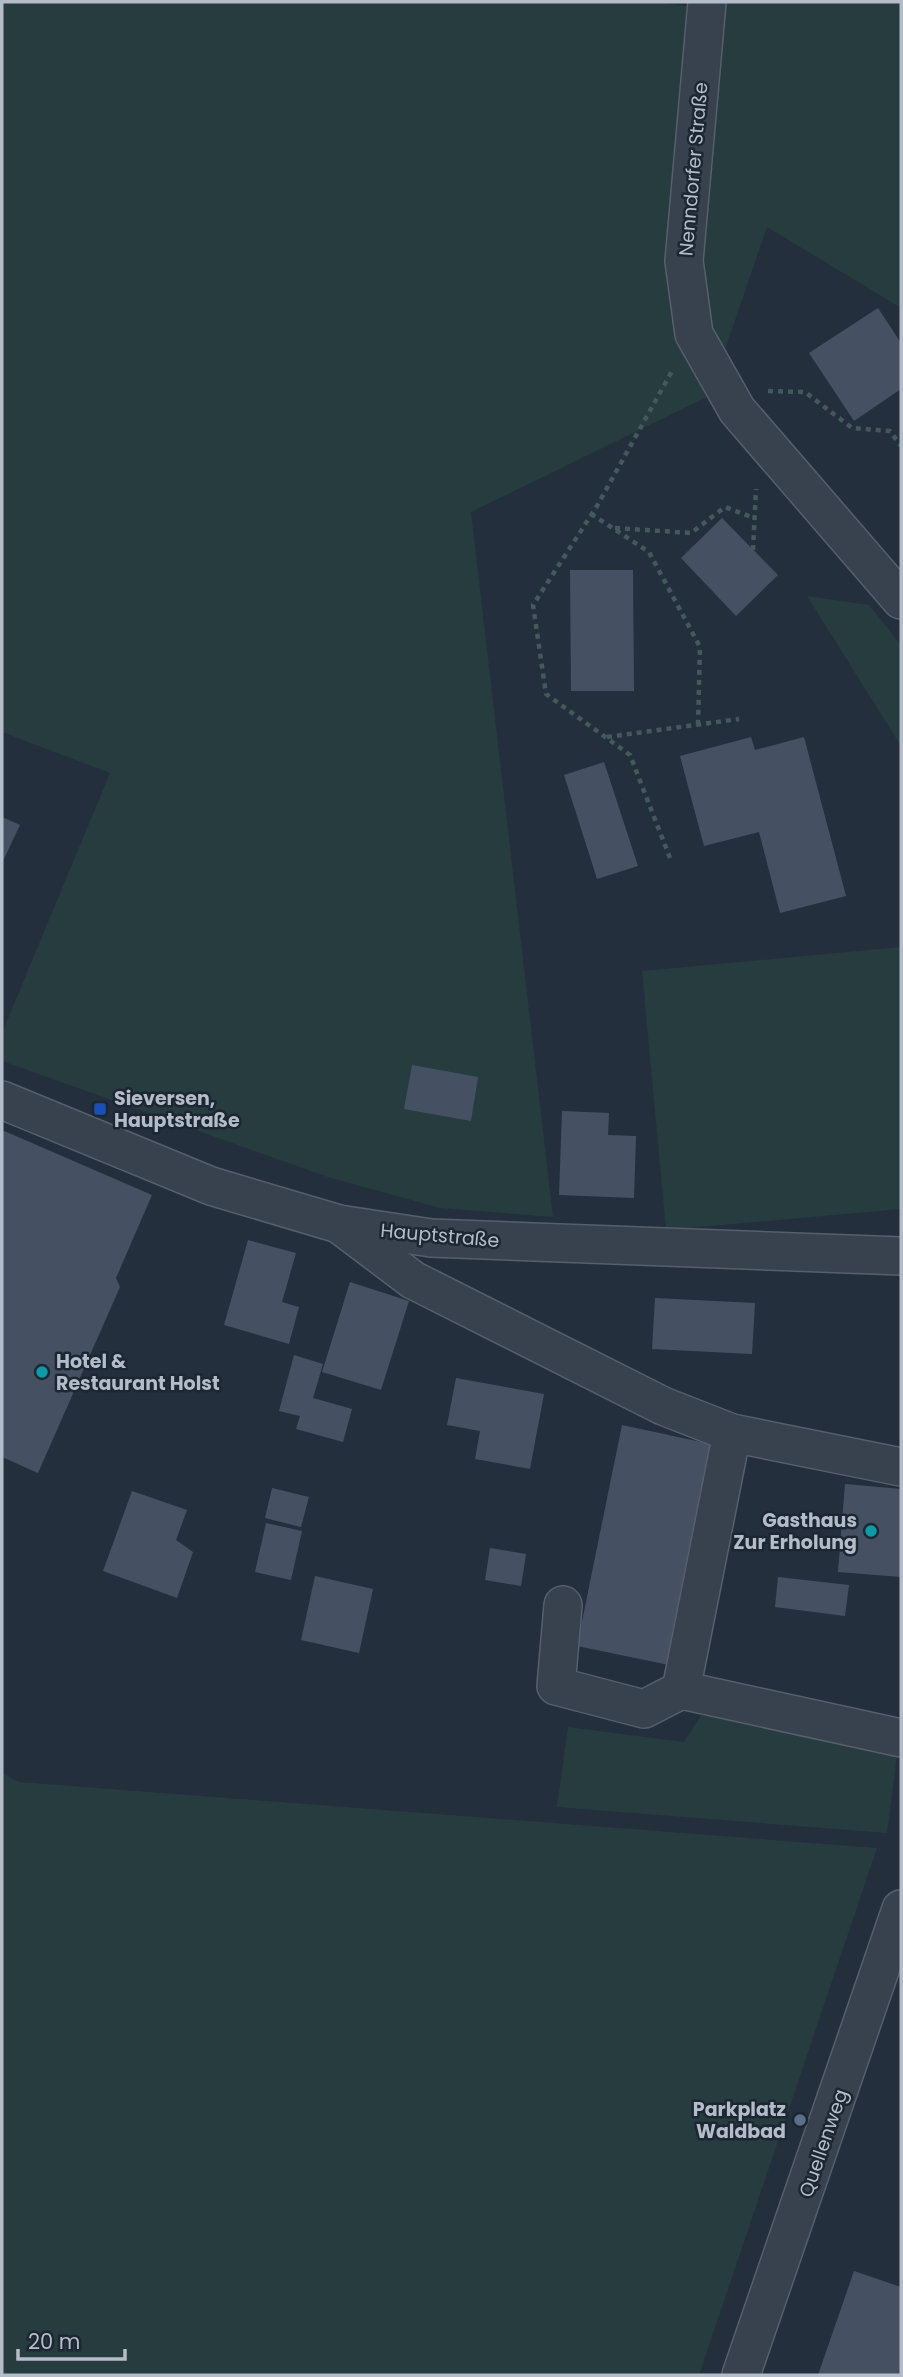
<svg xmlns="http://www.w3.org/2000/svg" width="903" height="2377" font-family="Poppins,sans-serif">
<style>
.green{fill:#263c3f}
.building{fill:#455162}
.lines{fill:none;stroke-linecap:round;stroke-linejoin:round}
.minor-casing{stroke:#565f6c;stroke-width:40}
.path{stroke:#44595c;stroke-width:4.5;stroke-dasharray:5 5;stroke-linecap:butt}
.minor{stroke:#38414e;stroke-width:37}
.transit-dot{fill:#1a4fb4;stroke:#1d2633;stroke-width:2.5}
.culture-dot{fill:#0f9aa8;stroke:#1d2633;stroke-width:2.5}
.service-dot{fill:#5c6f8a;stroke:#1d2633;stroke-width:2.5}
.labels{text-anchor:middle;stroke-width:5;stroke-linejoin:round;paint-order:stroke}
.street-label{font-size:19px;fill:#b4bcc9;stroke:#1d2633}
.poi-label{font-size:19px;font-weight:bold;fill:#b4bcc9;stroke:#1d2633;text-anchor:start}
</style>
<rect width="100%" height="100%" fill="#242f3e"/>
<g class="green">
<path d="M 2,2 L 656,2 L 715,10 L 716,2 L 901,2 L 901,308 L 767,227 L 709,396 L 471,512 L 553,1217 L 440,1208 L 328,1177 L 2,1061 L 2,1033 L 110,773 L 2,732 Z"/>
<path d="M 807,596 L 869,605 L 901,645 L 901,746 Z"/>
<path d="M 901,947 L 901,1209 L 666,1230 L 642,971 Z"/>
<path d="M 702,1714 L 899,1740 L 887,1833 L 557,1807 L 568,1727 L 684,1742 Z"/>
<path d="M 2,1773 L 19,1782 L 877,1848 L 699,2375 L 2,2375 Z"/>
</g>
<g class="building">
<path d="M 878,308 L 901,343 L 901,389 L 854,421 L 809,353 Z"/>
<path d="M 722,518 L 778,575 L 736,616 L 681,558 Z"/>
<path d="M 570,570 L 633,570 L 634,691 L 571,691 Z"/>
<path d="M 751,737 L 755,750 L 804,737 L 846,896 L 780,913 L 759,832 L 704,846 L 680,756 Z"/>
<path d="M 604,762 L 638,866 L 597,879 L 564,775 Z"/>
<path d="M 2,817 L 20,825 L 2,863 Z"/>
<path d="M 412,1065 L 478,1077 L 471,1121 L 404,1109 Z"/>
<path d="M 562,1111 L 609,1113 L 608,1135 L 636,1136 L 634,1198 L 559,1195 Z"/>
<path d="M 2,1130 L 152,1195 L 116,1278 L 120,1287 L 38,1473 L 2,1457 Z"/>
<path d="M 248,1240 L 296,1253 L 282,1302 L 299,1307 L 289,1344 L 224,1325 Z"/>
<path d="M 350,1282 L 409,1301 L 381,1390 L 322,1372 Z"/>
<path d="M 655,1298 L 755,1303 L 752,1354 L 652,1349 Z"/>
<path d="M 294,1355 L 323,1364 L 313,1398 L 352,1409 L 343,1442 L 296,1429 L 300,1416 L 279,1411 Z"/>
<path d="M 456,1378 L 544,1394 L 530,1469 L 475,1459 L 480,1431 L 447,1425 Z"/>
<path d="M 622,1425 L 715,1445 L 669,1665 L 577,1646 Z"/>
<path d="M 845,1484 L 901,1489 L 901,1577 L 838,1572 Z"/>
<path d="M 272,1488 L 309,1497 L 301,1527 L 265,1518 Z"/>
<path d="M 132,1491 L 187,1510 L 176,1540 L 193,1552 L 177,1598 L 103,1571 Z"/>
<path d="M 266,1523 L 302,1531 L 291,1580 L 255,1572 Z"/>
<path d="M 490,1548 L 526,1554 L 521,1586 L 485,1580 Z"/>
<path d="M 315,1576 L 373,1589 L 359,1653 L 301,1640 Z"/>
<path d="M 778,1577 L 849,1585 L 845,1616 L 775,1607 Z"/>
<path d="M 854,2271 L 901,2287 L 901,2375 L 818,2375 Z"/>
</g>
<g class="lines">
<defs>
<g id="minor">
<path d="M 707,2 L 684,261 L 694,334 L 737,410 L 901,600"/>
<path d="M 2,1100 L 211,1186 L 339,1224 L 431,1238 L 901,1256"/>
<path d="M 340,1225 L 413,1280 L 663,1406 L 732,1433 L 901,1467"/>
<path d="M 732,1433 L 681,1690 L 901,1738"/>
<path d="M 563,1605 L 556,1686 L 644,1709 L 681,1690"/>
<path d="M 741,2375 L 901,1909"/>
</g>
</defs>
<use href="#minor" class="minor-casing"/>
<g class="path">
<path d="M 768,391 L 805,392 L 852,428 L 890,431 L 901,446"/>
<path d="M 591,514 L 649,552 L 700,647 L 698,725"/>
<path d="M 615,528 L 691,533 L 725,507 L 754,518"/>
<path d="M 753,550 L 756,489"/>
<path d="M 607,737 L 739,719"/>
<path d="M 670,858 L 630,755 L 546,694 L 533,605 L 597,506 L 672,371"/>
</g>
<use href="#minor" class="minor"/>
</g>
<rect class="transit-dot" x="93" y="1102" width="14" height="14" rx="3.5"/>
<g class="culture-dot">
<circle cx="42" cy="1372" r="7"/>
<circle cx="871" cy="1531" r="7"/>
</g>
<circle class="service-dot" cx="800" cy="2120" r="7"/>
<g class="labels">
<g class="street-label">
<text transform="translate(693 169) rotate(-85)" y="7">Nenndorfer Straße</text>
<text transform="translate(440 1235) rotate(5)" y="7">Hauptstraße</text>
<text transform="translate(823 2143) rotate(-71)" y="7">Quellenweg</text>
</g>
<g class="poi-label">
<text x="114" y="1105">Sieversen,<tspan x="114" dy="22">Hauptstraße</tspan></text>
<text x="56" y="1368">Hotel &amp;<tspan x="56" dy="22">Restaurant Holst</tspan></text>
<text x="857" y="1527" text-anchor="end">Gasthaus<tspan x="857" dy="22">Zur Erholung</tspan></text>
<text x="786" y="2116" text-anchor="end">Parkplatz<tspan x="786" dy="22">Waldbad</tspan></text>
</g>
</g>
<rect width="903" height="2377" fill="none" stroke="#b4bcc9" stroke-width="7"/>
<path d="M18 2349v10h107v-10" fill="none" stroke="#b4bcc9" stroke-width="3.5"/>
<text x="28" y="2349" font-size="21" fill="#b4bcc9" stroke="#1d2633" stroke-width="5" paint-order="stroke">20 m</text>
</svg>
